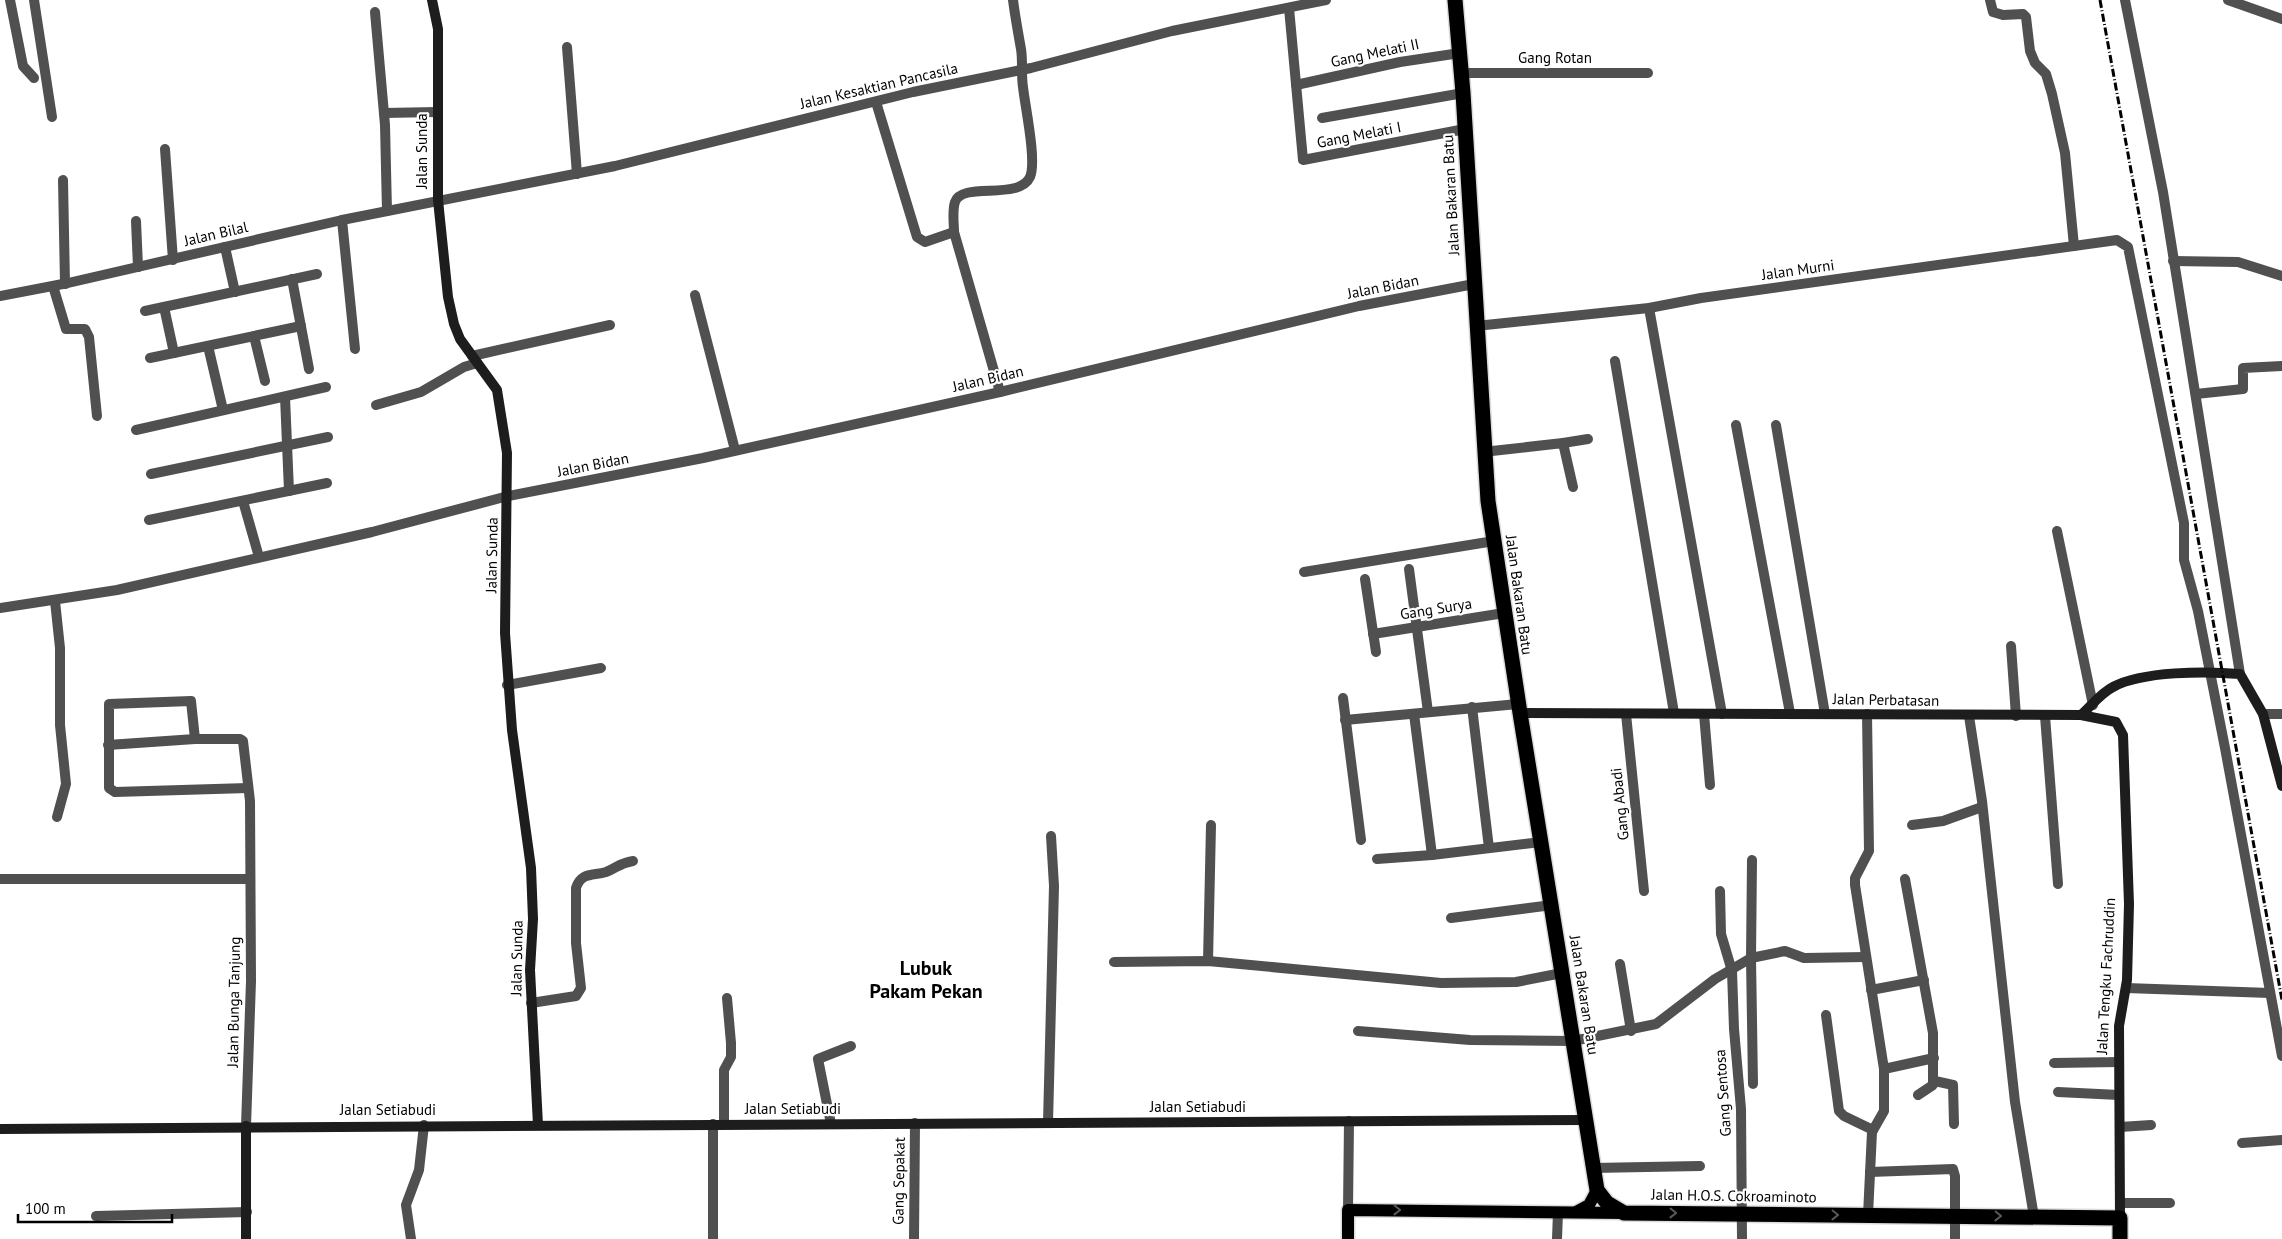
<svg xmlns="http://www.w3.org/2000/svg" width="2282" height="1239" font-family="'PT Sans',sans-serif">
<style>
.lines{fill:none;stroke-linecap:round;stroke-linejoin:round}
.primary-casing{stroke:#dbdbdb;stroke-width:15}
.highway-casing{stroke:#dbdbdb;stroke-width:18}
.street{stroke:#505050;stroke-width:10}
.secondary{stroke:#1d1d1d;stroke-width:10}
.primary{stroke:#000;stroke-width:12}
.highway{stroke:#000;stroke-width:15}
.rail{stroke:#000;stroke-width:3;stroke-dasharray:8 2.5 1 2.5;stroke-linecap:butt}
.oneway{stroke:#595959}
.labels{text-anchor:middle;stroke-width:4.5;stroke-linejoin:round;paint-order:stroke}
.street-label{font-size:15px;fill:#000;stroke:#fff}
.district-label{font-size:20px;font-weight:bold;fill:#000;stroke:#fff}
</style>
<rect width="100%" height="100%" fill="#fff"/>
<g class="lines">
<defs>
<g id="primary">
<path d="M 1576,1212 L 1589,1205 L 1597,1190"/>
<path d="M 1348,1239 L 1348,1210 L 1624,1213"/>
</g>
<path id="highway" d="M 1455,0 L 1463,93 L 1488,501 L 1520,713 L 1597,1190 L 1607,1203 L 1624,1213 L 2120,1218 L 2120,1239"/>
</defs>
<use href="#primary" class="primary-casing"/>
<use href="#highway" class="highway-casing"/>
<g class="street">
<path d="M 10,0 L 23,66 L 34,78"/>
<path d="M 34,0 L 52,117"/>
<path d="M 1990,0 L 1993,12 L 2003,15 L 2023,14 L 2026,17 L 2030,51 L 2035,63 L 2046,74 L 2052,94 L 2065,153 L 2074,246"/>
<path d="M 2125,0 L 2163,192 L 2240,674"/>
<path d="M 2228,0 L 2282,19"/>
<path d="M 1289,8 L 1303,160 L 1465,129"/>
<path d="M 375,12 L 385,125 L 387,211"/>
<path d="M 567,47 L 577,174"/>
<path d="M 1461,73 L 1648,73"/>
<path d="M 1296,85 L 1400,62 L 1460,53"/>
<path d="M 876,102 L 917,237 L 925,242 L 954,232 L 1000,392"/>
<path d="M 384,113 L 437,112"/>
<path d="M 1322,118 L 1463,93"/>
<path d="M 165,149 L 173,260"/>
<path d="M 63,180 L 65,284"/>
<path d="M 342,220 L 355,349"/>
<path d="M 136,221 L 138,267"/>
<path d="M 954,232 C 954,223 952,211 955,202 C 962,181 1019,201 1030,177 C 1037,161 1025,106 1023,87 C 1021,74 1023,61 1021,49 C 1018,32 1015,16 1013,0"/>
<path d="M 225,247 L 235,292"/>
<path d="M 2173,261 L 2238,262 L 2282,276"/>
<path d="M 292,279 L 309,369"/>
<path d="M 53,286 L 66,329 L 85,329 L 89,337 L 97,416"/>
<path d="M 695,295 L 735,450"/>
<path d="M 0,296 L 68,283 L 342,220 L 615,166 L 913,92 L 1031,68 L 1172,31 L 1326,0"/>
<path d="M 164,307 L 174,353"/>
<path d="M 1649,308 L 1722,714"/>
<path d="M 145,311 L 317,274"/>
<path d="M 1476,326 L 1649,308 L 1701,298 L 2117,240 L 2128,247 L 2184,523 L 2184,560 L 2198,611 L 2225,748 L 2282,1056"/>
<path d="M 254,336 L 265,381"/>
<path d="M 208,346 L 223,410"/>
<path d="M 472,356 L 610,325"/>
<path d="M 150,358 L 301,326"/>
<path d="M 1615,361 L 1674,713"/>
<path d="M 2196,394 L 2243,389 L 2243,368 L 2282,366"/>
<path d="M 285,397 L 289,491"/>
<path d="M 376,405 L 421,392 L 464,367 L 477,363"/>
<path d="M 1736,425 L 1790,713"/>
<path d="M 1776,425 L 1825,714"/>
<path d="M 136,430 L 326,387"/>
<path d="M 1563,443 L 1588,439"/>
<path d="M 1483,452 L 1563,443 L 1573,487"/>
<path d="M 151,474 L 328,437"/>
<path d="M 243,501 L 259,557"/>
<path d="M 149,520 L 327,483"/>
<path d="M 2057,531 L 2093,705"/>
<path d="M 1409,569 L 1428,712"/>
<path d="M 1304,572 L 1494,541"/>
<path d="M 1365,579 L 1376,652"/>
<path d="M 55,601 L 60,648 L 60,725 L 66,784 L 57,817"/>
<path d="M 0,608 L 117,590 L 372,532 L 508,496 L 703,458 L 1000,392 L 1359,306 L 1474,284"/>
<path d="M 1373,634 L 1504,613"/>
<path d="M 2011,646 L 2016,716"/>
<path d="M 507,685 L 601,668"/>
<path d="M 1343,698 L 1361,840"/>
<path d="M 1472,707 L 1489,848"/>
<path d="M 1414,714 L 1432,855"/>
<path d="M 1626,714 L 1644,891"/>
<path d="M 1704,714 L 1710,785"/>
<path d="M 1867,714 L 1869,851 L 1855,878 L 1855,885 L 1884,1069 L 1884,1111 L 1872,1132 L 1868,1215"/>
<path d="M 2263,714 L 2282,714"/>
<path d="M 1969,716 L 1982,801 L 2015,1102 L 2034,1217"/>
<path d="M 2045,716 L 2058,884"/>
<path d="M 1345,720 L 1518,704"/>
<path d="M 195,739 L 191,701 L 109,704 L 109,788 L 115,792 L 248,788"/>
<path d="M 108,745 L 195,739 L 240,739 L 243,741 L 250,801 L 251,981 L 246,1126"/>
<path d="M 1912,825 L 1943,821 L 1982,807"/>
<path d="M 1377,859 L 1432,855 L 1541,842"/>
<path d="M 1752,860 L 1751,958 L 1753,1084"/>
<path d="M 0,879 L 250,879"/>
<path d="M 1905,879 L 1933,1033 L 1933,1085 L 1918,1095"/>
<path d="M 1720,891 L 1721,934 L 1732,971 L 1734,1029 L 1741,1109 L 1742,1239"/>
<path d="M 1451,918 L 1552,905"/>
<path d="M 1208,961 L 1211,825"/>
<path d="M 1114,962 L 1208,961 L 1441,983 L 1516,982 L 1562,973"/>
<path d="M 1620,964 L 1631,1031"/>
<path d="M 2126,988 L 2270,993"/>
<path d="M 1871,990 L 1924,980"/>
<path d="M 531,1003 L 576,996 L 581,988 L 576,943 L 576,888 C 581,872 593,876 606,872 C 617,868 619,863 633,861"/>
<path d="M 1826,1015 L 1839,1111 L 1844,1116 L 1873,1130"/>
<path d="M 1358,1031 L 1470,1040 L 1573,1041 L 1656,1024 L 1715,979 L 1751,958 L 1785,951 L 1804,958 L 1866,957"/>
<path d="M 2054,1063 L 2119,1062"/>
<path d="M 1884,1069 L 1934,1058"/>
<path d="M 1935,1081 L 1953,1085 L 1954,1124"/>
<path d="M 2058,1092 L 2119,1095"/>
<path d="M 1048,1123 L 1054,886 L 1051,836"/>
<path d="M 724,1124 L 724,1070 L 731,1057 L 731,1043 L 727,998"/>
<path d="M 831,1124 L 818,1059 L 851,1046"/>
<path d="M 2120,1127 L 2151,1125"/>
<path d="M 2242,1143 L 2282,1140"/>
<path d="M 1593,1168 L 1700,1166"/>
<path d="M 1870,1172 L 1953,1169 L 1955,1176 L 1955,1239"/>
<path d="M 2120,1203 L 2170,1203"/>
<path d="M 1348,1210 L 1349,1121"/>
<path d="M 96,1216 L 247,1212"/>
<path d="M 411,1239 L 406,1205 L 419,1170 L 424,1125"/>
<path d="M 713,1239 L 713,1124"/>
<path d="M 914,1239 L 915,1123"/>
<path d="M 1557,1239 L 1558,1212"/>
</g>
<g class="secondary">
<path d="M 432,0 L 438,29 L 438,200 L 448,297 L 454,324 L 460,339 L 497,390 L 507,453 L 505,633 L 512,730 L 531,868 L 533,919 L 530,970 L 538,1125"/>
<path d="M 1520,713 L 2081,715 C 2091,706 2101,693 2113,687 C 2142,671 2207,671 2240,674 L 2263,714 L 2282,786"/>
<path d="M 2081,715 L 2116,722 L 2123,735 L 2129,904 L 2127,980 L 2119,1026 L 2120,1218"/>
<path d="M 246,1126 L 246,1239"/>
<path d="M 0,1129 L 1586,1120"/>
</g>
<use href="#primary" class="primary"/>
<use href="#highway" class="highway"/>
<path class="rail" d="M 2100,0 L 2282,1000"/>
</g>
<defs><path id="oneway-chevron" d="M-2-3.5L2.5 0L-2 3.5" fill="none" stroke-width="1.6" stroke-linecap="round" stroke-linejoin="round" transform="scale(1.25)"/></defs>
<g class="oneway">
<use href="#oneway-chevron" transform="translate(1397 1210) rotate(1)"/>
<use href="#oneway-chevron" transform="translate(1673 1213) rotate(1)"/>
<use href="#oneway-chevron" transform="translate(1835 1215) rotate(1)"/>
<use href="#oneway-chevron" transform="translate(1998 1216) rotate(1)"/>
</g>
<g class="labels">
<g class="street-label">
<text transform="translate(1375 53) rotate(-12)" y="5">Gang Melati II</text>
<text x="1555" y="63">Gang Rotan</text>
<text transform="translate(879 86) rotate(-13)" y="5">Jalan Kesaktian Pancasila</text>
<text transform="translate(1359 135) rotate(-11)" y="5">Gang Melati I</text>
<text transform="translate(422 151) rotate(-90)" y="5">Jalan Sunda</text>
<text transform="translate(1451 195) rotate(-93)" y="5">Jalan Bakaran Batu</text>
<text transform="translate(216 234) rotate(-13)" y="5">Jalan Bilal</text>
<text transform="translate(1798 270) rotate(-8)" y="5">Jalan Murni</text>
<text transform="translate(1383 287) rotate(-11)" y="5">Jalan Bidan</text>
<text transform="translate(988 379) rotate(-13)" y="5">Jalan Bidan</text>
<text transform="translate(593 465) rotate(-11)" y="5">Jalan Bidan</text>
<text transform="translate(492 555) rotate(-89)" y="5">Jalan Sunda</text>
<text transform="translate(1519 595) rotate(82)" y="5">Jalan Bakaran Batu</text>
<text transform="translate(1436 609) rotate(-9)" y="5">Gang Surya</text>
<text transform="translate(1886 700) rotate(1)" y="5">Jalan Perbatasan</text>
<text transform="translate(1620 804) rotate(-96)" y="5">Gang Abadi</text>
<text transform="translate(517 958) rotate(-89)" y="5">Jalan Sunda</text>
<text transform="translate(2106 976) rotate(-87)" y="5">Jalan Tengku Fachruddin</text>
<text transform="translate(1584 995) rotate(81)" y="5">Jalan Bakaran Batu</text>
<text transform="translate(234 1002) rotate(-89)" y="5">Jalan Bunga Tanjung</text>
<text transform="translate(1723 1093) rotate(-94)" y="5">Gang Sentosa</text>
<text x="1198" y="1112">Jalan Setiabudi</text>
<text x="793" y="1114">Jalan Setiabudi</text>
<text x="388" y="1115">Jalan Setiabudi</text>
<text transform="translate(899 1181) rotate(-89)" y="5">Gang Sepakat</text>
<text transform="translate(1734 1196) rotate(1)" y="5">Jalan H.O.S. Cokroaminoto</text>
</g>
<g class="district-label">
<text x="926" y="975">Lubuk<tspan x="926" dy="23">Pakam Pekan</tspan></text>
</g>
</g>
<path d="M18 1214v8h154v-8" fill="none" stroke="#000000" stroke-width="2.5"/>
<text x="25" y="1214" font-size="15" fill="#000000" stroke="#ffffff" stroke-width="4" paint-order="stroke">100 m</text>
</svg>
